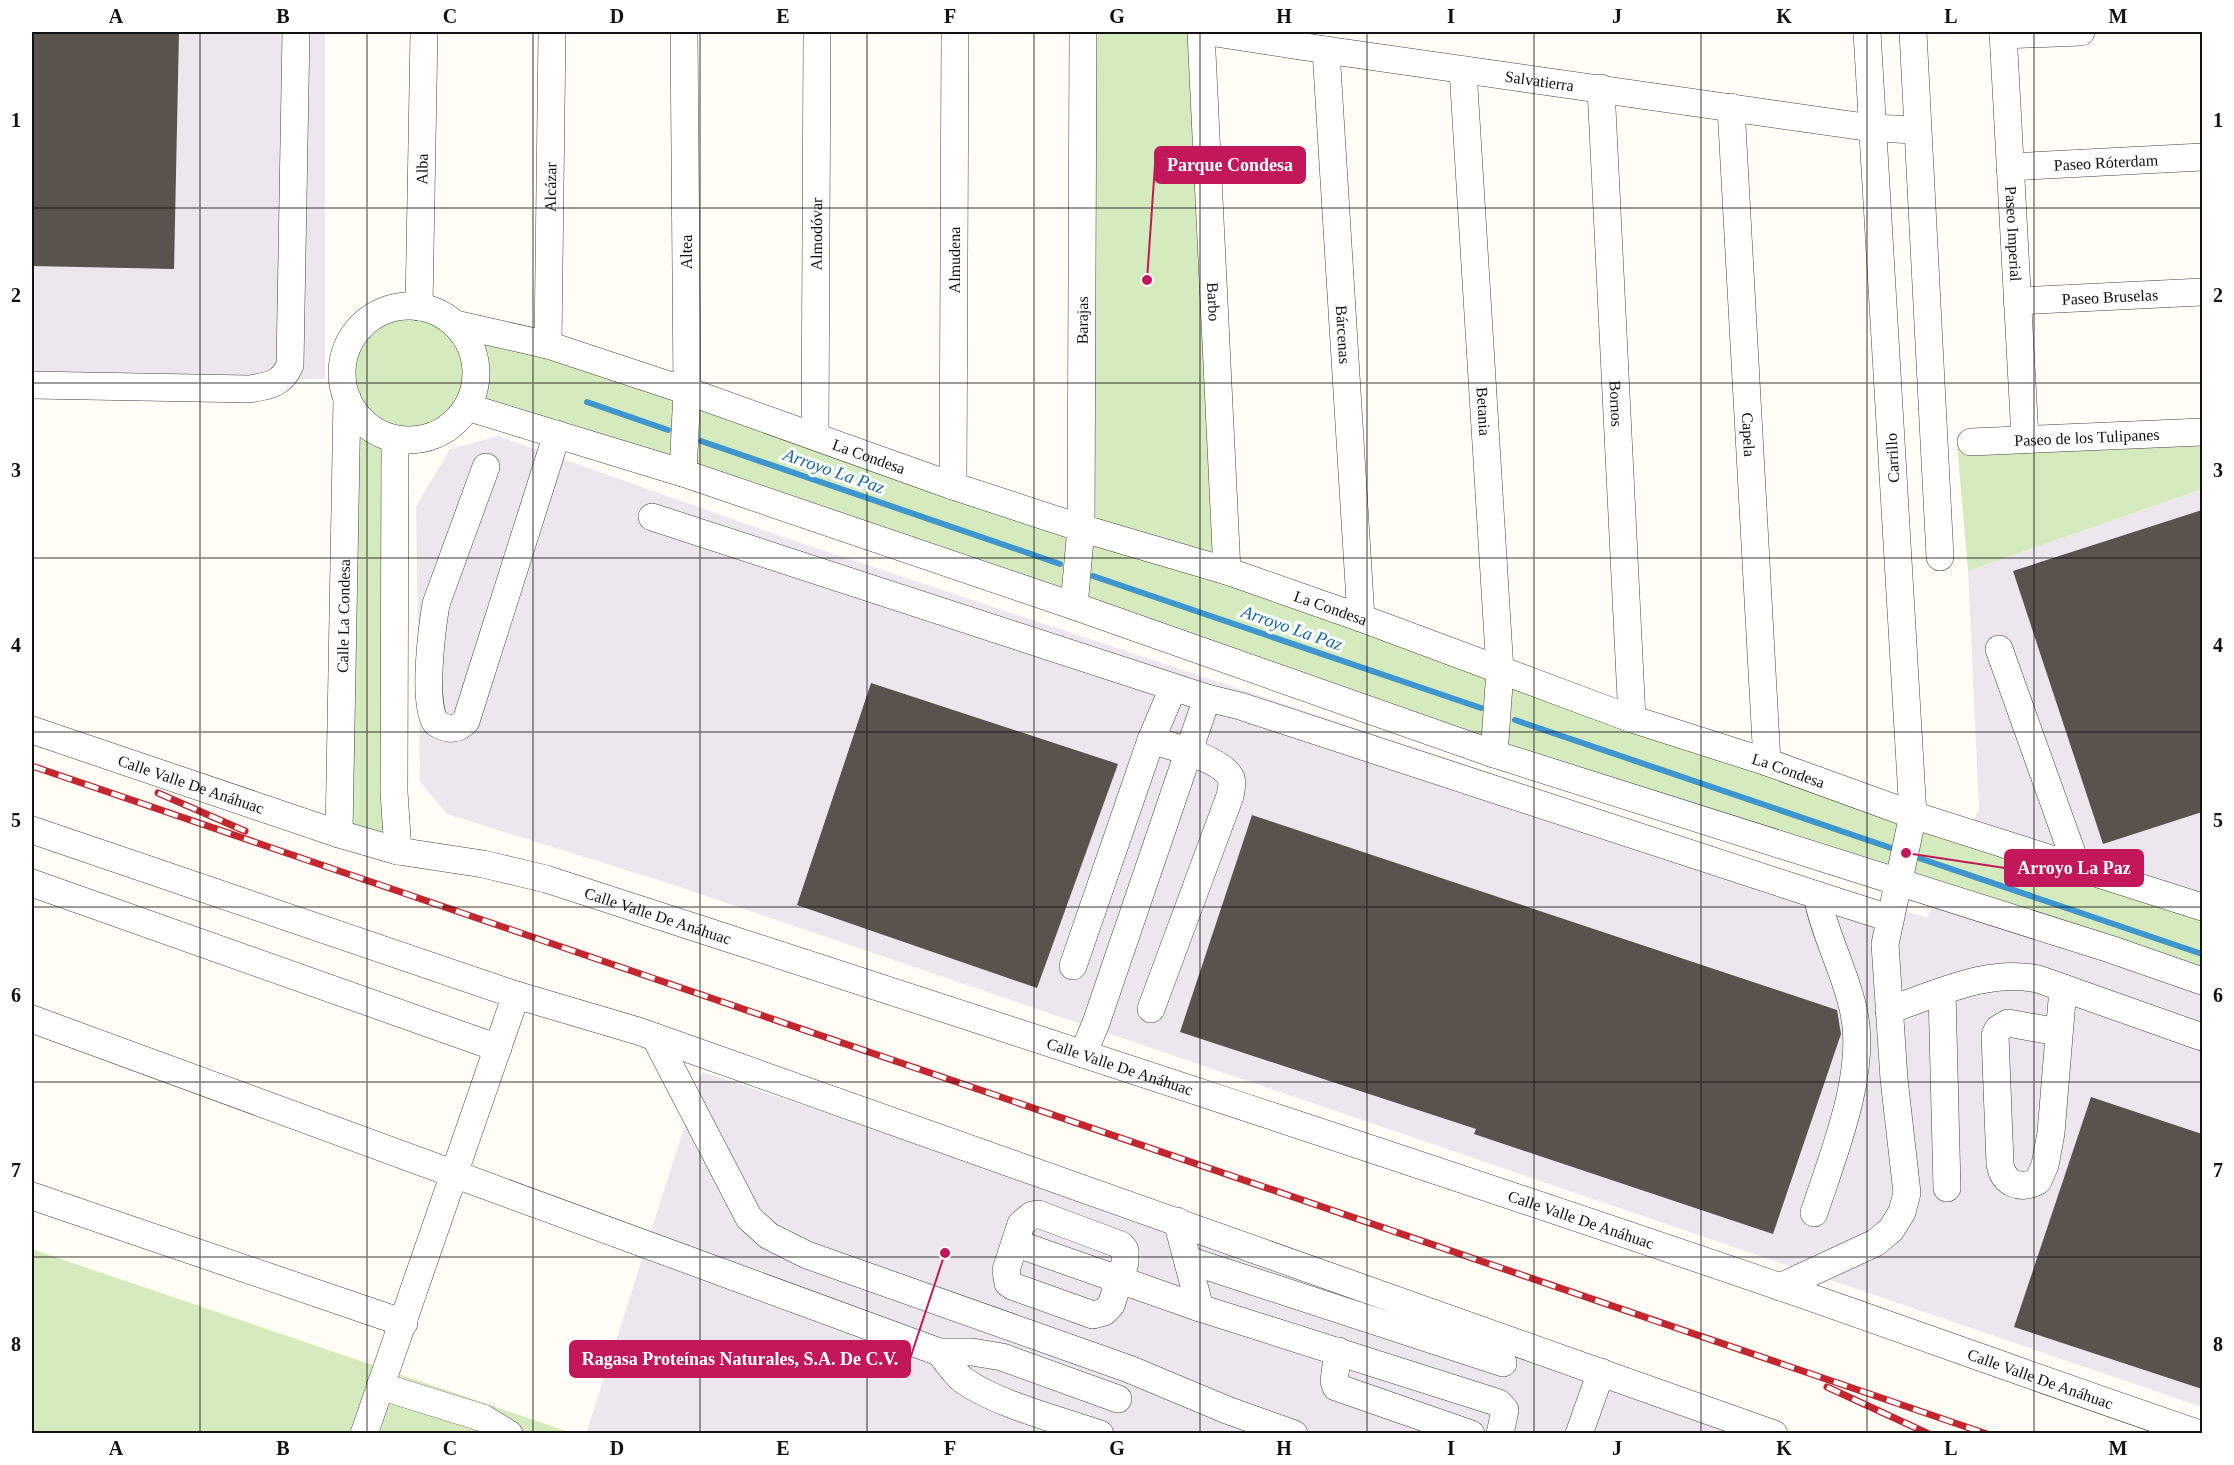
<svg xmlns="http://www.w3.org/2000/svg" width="2234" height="1465" font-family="'Times New Roman',serif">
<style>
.industrial{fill:#eee6ef}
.green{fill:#d5ebbd}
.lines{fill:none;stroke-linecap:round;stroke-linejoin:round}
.stream{stroke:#3f96cf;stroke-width:6}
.building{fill:#5a524d}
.minor-casing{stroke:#444;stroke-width:28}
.minor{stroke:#fff;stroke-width:27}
.rail-casing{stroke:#c4262e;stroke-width:7}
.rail{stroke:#fff;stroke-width:4.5;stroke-dasharray:14;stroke-linecap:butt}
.grid{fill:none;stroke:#111;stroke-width:1.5;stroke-opacity:0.55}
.labels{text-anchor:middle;stroke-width:6;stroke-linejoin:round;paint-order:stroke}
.street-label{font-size:16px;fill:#111;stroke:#fff}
.water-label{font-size:18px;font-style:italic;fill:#1768a6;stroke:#fff}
.leader{fill:none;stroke:#c2185b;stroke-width:2}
.callout-dot{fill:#c2185b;stroke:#fff;stroke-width:2}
.callout{fill:#c2185b;stroke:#c2185b;stroke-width:2}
.callout-label{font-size:18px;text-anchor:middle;font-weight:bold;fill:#fff}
.neatline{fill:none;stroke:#111;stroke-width:2}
.grid-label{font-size:20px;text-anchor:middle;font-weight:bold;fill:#111}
</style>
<rect width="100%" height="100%" fill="#fffdf5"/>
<g class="industrial">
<path d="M 32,32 L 325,32 L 325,379 L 32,382 Z"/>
<path d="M 498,436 L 783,537 L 1927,918 L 1979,809 L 1968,571 L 2202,489 L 2202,1407 L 671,884 L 447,814 L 420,782 L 416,506 L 450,449 Z"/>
<path d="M 702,1072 L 1793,1433 L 586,1434 Z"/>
</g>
<g class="green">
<path d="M 1083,32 L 1201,32 L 1227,571 L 2202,907 L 2202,981 L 467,407 C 442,434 433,439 395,439 L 398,851 L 339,834 L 347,398 C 344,386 341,375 343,362 C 347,327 384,303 418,307 C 432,308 444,316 455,324 L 1081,528 Z"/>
<path d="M 2202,432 L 2202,489 L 1968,571 L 1957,443 Z"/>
<path d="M 32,1249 L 572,1433 L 32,1433 Z"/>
</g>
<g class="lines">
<g class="stream">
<path d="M 587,402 L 668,430"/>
<path d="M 701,441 L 1060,564"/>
<path d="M 1093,576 L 1481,708"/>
<path d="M 1515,720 L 1897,850"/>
<path d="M 1910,855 L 2202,954"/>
</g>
</g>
<g class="building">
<path d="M 32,32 L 179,32 L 174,269 L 32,266 Z"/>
<path d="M 2202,510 L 2202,812 L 2103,844 L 2013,571 Z"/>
<path d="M 871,683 L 1118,764 L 1037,988 L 797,905 Z"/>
<path d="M 1252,815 L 1837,1010 L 1841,1034 L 1773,1234 L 1474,1134 L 1476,1129 L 1180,1032 Z"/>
<path d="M 2091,1097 L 2202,1134 L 2202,1389 L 2014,1327 Z"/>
</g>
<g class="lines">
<defs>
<g id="minor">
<path id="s1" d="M 1201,32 L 1227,571"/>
<path id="s2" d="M 1209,32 L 1326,50 L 1872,128 L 1917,130"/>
<path d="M 1913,32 L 1940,557"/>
<path id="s3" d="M 2003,32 L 2025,438"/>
<path d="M 2003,35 L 2081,32"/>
<path id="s4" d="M 1326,50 L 1361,618"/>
<path id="s5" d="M 1463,70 L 1500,671 L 1494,754"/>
<path id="s6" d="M 1601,88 L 1632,719"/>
<path id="s7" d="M 1731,107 L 1767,762"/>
<path id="s8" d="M 2010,167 L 2202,157"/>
<path id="s9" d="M 2017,301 L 2202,292"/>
<circle cx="409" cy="373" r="67"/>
<path id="s10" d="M 419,307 L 424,32"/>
<path id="s11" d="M 455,324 L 548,345 L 687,391 L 953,486 L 1081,528 L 1227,571 L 1361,618 L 1632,719 L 1767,762 L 1913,815 L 2202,907"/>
<path id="s12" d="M 548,345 L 552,32"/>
<path d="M 32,385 L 249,389 C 269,386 282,384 290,365 L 296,32"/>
<path d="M 467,407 L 683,473 L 1074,606 L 1494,754 L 2110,949 L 2202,981"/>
<path id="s13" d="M 815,436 L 817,32"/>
<path d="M 395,439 L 394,792 L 398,851"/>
<path id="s14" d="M 1971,442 L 2202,432"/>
<path d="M 486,467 L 436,604 C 432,628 422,704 436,723 C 447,730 457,731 466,721 L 557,434"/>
<path d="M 683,473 L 687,391 L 684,32"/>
<path id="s15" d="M 953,486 L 955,32"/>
<path d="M 652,517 L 1207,698"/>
<path id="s16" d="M 1074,606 L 1081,528 L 1083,32"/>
<path d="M 1999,649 L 2077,867"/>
<path id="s17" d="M 32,730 L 339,834 L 398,851 L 483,864 L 546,879 C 958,1013 1369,1146 1778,1286 C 1919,1335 2059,1386 2200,1434"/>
<path d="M 32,830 L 516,995 L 638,1031 L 1774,1434"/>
<path id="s18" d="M 339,834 L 347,398"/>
<path d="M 32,883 L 498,1048"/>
<path d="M 1817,895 L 1889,918"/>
<path d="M 1073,966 L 1151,740 L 1173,688"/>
<path d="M 1942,992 L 1947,1188"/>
<path d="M 1151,1009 L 1230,796 C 1231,790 1233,784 1231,778 C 1222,759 1171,746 1151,740"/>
<path d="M 1889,1010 C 1937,994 1988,968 2038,979 L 2202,1037"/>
<path d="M 32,1019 L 939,1352 L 972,1352 L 1002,1357 L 1118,1399"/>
<path d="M 2058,1032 L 2008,1023 L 1998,1029 L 1995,1035 L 2000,1164 C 2003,1183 2020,1191 2038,1181 L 2045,1165 L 2051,1133 L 2063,988"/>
<path d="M 655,1037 L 749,1218 L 769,1236 L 807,1255 L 1129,1369 L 1227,1410 L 1294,1434"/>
<path d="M 1083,1054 L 1096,1023 L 1207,698 L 1240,706 L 1817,895 C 1824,935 1846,972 1854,1013 C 1867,1073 1833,1155 1814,1213"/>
<path d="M 32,1196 L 404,1323"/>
<path d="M 1038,1214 L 1121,1245 L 1125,1250 L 1125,1263 L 1111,1305 L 1104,1312 L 1093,1315 L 1012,1286 L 1008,1283 L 1006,1270 L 1021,1224 L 1032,1215 Z"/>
<path d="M 1177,1221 L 1200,1308 L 1499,1403 L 1505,1410 L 1500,1434"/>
<path d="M 1015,1243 L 1200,1308"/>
<path d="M 1188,1260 L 1503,1363"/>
<path d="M 1780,1287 L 1875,1243 L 1891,1230 L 1902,1212 L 1907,1193 L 1894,1079 L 1885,944 L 1913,815 L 1867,32"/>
<path d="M 1338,1351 L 1334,1381 L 1336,1387 L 1471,1434"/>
<path d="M 939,1352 C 947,1361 954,1373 963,1380 C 996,1404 1060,1420 1100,1434"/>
<path d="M 380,1386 L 483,1418 L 509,1434"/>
<path d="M 364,1434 L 516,995"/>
<path d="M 1579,1434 L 1601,1372"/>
</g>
</defs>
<use href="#minor" class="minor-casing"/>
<use href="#minor" class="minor"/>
<defs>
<g id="rail">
<path d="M 32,766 L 1987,1434"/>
<path d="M 158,793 L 245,831"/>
<path d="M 1827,1387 L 1929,1434"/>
</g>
</defs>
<use href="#rail" class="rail-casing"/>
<use href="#rail" class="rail"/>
</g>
<path class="grid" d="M 200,32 L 200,1434M 367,32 L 367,1434M 533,32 L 533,1434M 700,32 L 700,1434M 867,32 L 867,1434M 1034,32 L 1034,1434M 1200,32 L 1200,1434M 1367,32 L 1367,1434M 1534,32 L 1534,1434M 1701,32 L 1701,1434M 1867,32 L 1867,1434M 2034,32 L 2034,1434M 32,208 L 2202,208M 32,383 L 2202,383M 32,558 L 2202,558M 32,732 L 2202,732M 32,907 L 2202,907M 32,1082 L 2202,1082M 32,1257 L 2202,1257"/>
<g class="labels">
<g class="street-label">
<text dy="6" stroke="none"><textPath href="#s2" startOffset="334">Salvatierra</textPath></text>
<text dy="6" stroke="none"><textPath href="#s8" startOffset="96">Paseo Róterdam</textPath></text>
<text dy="6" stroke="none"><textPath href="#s10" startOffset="138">Alba</textPath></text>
<text dy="6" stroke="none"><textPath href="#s12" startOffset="158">Alcázar</textPath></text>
<text dy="6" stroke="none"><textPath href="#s13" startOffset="202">Almodóvar</textPath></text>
<text dy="6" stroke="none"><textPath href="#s3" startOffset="202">Paseo Imperial</textPath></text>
<text transform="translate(686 252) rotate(-90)" y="6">Altea</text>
<text dy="6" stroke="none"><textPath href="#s15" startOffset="226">Almudena</textPath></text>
<text dy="6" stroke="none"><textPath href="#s9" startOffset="93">Paseo Bruselas</textPath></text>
<text dy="6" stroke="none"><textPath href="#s1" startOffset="270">Barbo</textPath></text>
<text dy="6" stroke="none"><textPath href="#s16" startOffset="286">Barajas</textPath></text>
<text dy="6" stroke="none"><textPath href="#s4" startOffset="285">Bárcenas</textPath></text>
<text dy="6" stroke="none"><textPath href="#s6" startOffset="316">Bornos</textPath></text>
<text dy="6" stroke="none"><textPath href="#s5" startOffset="342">Betania</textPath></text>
<text dy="6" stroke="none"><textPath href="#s7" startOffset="328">Capela</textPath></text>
<text dy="6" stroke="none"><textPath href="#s14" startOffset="116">Paseo de los Tulipanes</textPath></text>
<text dy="6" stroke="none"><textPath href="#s11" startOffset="435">La Condesa</textPath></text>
<text transform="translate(1892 458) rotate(-93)" y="6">Carrillo</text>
<text dy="6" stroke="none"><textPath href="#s11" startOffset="921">La Condesa</textPath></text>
<text dy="6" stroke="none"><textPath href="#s18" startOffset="218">Calle La Condesa</textPath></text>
<text dy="6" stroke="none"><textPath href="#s11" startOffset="1407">La Condesa</textPath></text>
<text dy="6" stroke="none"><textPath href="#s17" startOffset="168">Calle Valle De Anáhuac</textPath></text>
<text dy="6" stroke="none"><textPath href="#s17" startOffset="654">Calle Valle De Anáhuac</textPath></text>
<text dy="6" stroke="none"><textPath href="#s17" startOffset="1140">Calle Valle De Anáhuac</textPath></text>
<text dy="6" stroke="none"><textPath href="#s17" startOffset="1626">Calle Valle De Anáhuac</textPath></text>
<text dy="6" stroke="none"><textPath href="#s17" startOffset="2112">Calle Valle De Anáhuac</textPath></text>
</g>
<g class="water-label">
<text transform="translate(834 471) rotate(19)" y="6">Arroyo La Paz</text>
<text transform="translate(1292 628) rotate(19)" y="6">Arroyo La Paz</text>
</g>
</g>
<path class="leader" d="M1147 280L1155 165M1906 853L2005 868M945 1253L910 1359"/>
<g class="callout-dot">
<circle cx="1147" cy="280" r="6"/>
<circle cx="1906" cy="853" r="6"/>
<circle cx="945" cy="1253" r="6"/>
</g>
<g class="callout">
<rect x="1155" y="147" width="150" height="36" rx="6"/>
<rect x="2005" y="850" width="138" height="36" rx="6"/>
<rect x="570" y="1341" width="340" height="36" rx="6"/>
</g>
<g class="callout-label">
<text x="1230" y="171">Parque Condesa</text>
<text x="2074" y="874">Arroyo La Paz</text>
<text x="740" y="1365">Ragasa Proteínas Naturales, S.A. De C.V.</text>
</g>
<rect width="2234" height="1465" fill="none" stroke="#ffffff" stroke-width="66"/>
<rect x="33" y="33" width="2168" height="1399" class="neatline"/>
<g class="grid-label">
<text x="116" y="23">A</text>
<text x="283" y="23">B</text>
<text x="450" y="23">C</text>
<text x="617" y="23">D</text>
<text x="783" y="23">E</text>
<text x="950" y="23">F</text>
<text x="1117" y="23">G</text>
<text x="1284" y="23">H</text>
<text x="1451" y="23">I</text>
<text x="1617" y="23">J</text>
<text x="1784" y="23">K</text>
<text x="1951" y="23">L</text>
<text x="2118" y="23">M</text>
<text x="16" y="127">1</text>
<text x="2218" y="127">1</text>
<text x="16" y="302">2</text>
<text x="2218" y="302">2</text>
<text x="16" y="477">3</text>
<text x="2218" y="477">3</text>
<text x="16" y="652">4</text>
<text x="2218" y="652">4</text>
<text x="16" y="827">5</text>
<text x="2218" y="827">5</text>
<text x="16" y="1002">6</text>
<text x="2218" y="1002">6</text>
<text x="16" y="1177">7</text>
<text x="2218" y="1177">7</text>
<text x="16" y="1351">8</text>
<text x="2218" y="1351">8</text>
<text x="116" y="1455">A</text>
<text x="283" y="1455">B</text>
<text x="450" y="1455">C</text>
<text x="617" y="1455">D</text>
<text x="783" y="1455">E</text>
<text x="950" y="1455">F</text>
<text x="1117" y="1455">G</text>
<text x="1284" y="1455">H</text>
<text x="1451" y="1455">I</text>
<text x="1617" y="1455">J</text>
<text x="1784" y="1455">K</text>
<text x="1951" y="1455">L</text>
<text x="2118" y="1455">M</text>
</g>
</svg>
